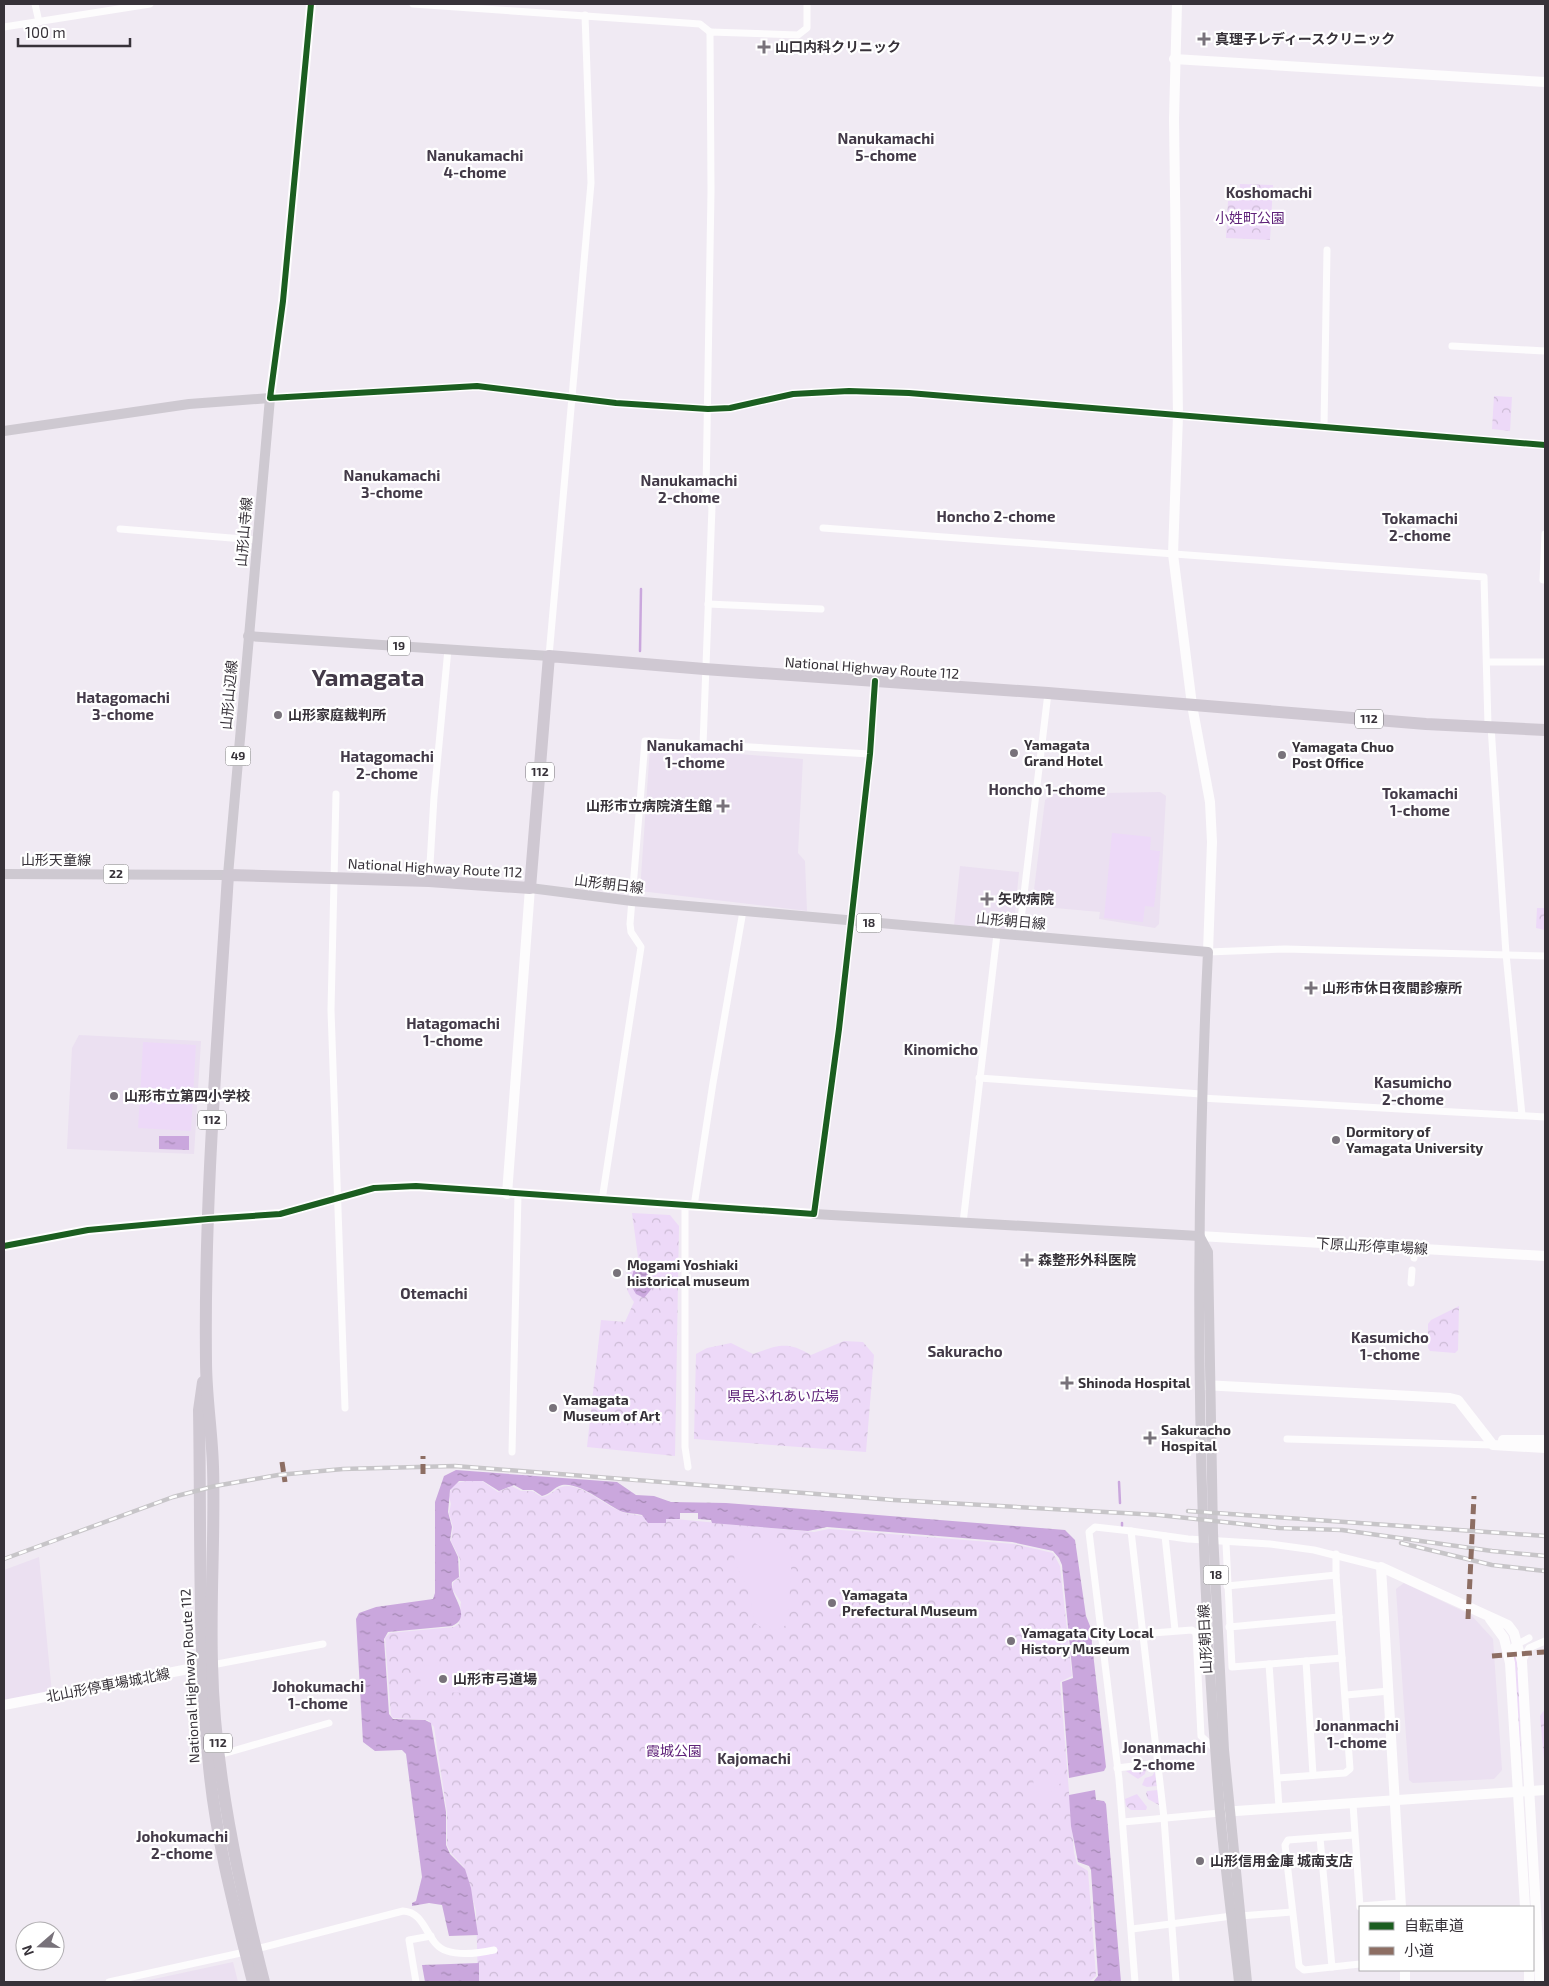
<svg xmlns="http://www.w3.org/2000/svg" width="1549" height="1986" font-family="'Exo 2','Noto Sans JP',sans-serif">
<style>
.built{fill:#ebe0f1}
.grass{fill:url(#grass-tufts)}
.forest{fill:url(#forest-crowns)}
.garden{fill:#edd9f8}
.water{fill:url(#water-ripples)}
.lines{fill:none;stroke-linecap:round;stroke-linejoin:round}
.stream{stroke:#caa7dd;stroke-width:2.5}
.street{stroke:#fdfcfd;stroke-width:7}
.secondary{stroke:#fdfcfd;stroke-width:10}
.primary{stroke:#cec9d1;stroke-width:10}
.highway{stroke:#cfc8d2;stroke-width:12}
.rail-casing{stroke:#c7c5c8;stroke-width:4.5}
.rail{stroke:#fff;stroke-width:2.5;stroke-dasharray:8;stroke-linecap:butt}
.quiet{stroke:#8d6e63;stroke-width:5;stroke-dasharray:10 5;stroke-linecap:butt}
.cycleway-casing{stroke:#fff;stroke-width:9}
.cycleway{stroke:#1b5e20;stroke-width:6}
.poi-dot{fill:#78727a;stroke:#fff;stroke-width:2}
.labels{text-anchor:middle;stroke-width:4.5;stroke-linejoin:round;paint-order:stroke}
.shield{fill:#fff;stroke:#737074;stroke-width:1}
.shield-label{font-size:12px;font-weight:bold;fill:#373239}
.poi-label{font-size:14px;font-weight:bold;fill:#373239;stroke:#fff;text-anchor:start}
.park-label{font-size:14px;fill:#5f2279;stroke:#fff}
.street-label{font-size:14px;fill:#373239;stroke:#fff}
.neighbourhood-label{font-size:15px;font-weight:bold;fill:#433a48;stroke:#fff}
.town-label{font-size:24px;font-weight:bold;fill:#433a48;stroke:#fff}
</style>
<defs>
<pattern id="grass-tufts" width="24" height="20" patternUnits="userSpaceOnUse" patternTransform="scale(1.25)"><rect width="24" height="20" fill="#edd9f8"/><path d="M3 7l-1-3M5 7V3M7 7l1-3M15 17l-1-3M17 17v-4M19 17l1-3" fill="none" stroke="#ccbbd5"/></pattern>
<pattern id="forest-crowns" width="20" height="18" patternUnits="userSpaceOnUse" patternTransform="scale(1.25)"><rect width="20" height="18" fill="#edd9f8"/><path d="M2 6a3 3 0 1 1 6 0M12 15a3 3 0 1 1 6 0" fill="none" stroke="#ccbbd5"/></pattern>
<pattern id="water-ripples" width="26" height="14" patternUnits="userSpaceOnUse" patternTransform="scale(1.25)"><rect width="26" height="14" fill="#caa7dd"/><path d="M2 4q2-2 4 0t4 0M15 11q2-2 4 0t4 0" fill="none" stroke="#a589b4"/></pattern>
</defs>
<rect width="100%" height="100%" fill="#f0eaf3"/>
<g class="built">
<path d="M 650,747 L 803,759 L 798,853 L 805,861 L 807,911 L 640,891 Z"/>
<path d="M 1059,789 L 1104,793 L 1160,792 L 1166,796 L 1159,924 L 1155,928 L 1099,919 L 1100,912 L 1032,906 L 1045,800 Z"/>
<path d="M 960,866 L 1019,872 L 1013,933 L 954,926 Z"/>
<path d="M 79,1035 L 201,1041 L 194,1154 L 67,1149 L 72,1048 Z"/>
<path d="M 39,1557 L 52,1694 L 4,1702 L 4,1570 Z"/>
<path d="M 1404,1583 L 1471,1615 L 1493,1639 L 1502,1770 L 1494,1779 L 1413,1783 L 1409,1780 L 1396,1589 Z"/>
<path d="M 233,1962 L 238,1982 L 140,1982 Z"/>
</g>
<path class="grass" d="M 1517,1653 C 1520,1692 1519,1732 1522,1771 L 1512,1655 Z"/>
<g class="forest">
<path d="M 1240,184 L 1273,185 L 1270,240 L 1226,238 L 1228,201 L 1239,201 Z"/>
<path d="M 1494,396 L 1512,397 L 1510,431 L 1492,429 Z"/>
<path d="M 1537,908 L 1545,908 L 1545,930 L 1536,928 Z"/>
<path d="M 632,1213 L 670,1215 L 679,1226 L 675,1456 L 587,1447 L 601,1320 L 625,1322 L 634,1302 C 622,1286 623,1271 638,1257 Z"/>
<path d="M 1459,1306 L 1458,1350 L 1455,1353 L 1430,1351 L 1428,1348 L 1428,1324 L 1431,1320 Z"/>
<path d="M 844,1341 L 863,1342 L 874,1355 L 866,1452 L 694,1439 L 696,1354 L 707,1348 L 731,1343 L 753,1354 C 779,1345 787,1341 811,1355 Z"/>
<path d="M 471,1480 L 482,1481 L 498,1492 L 512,1486 L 521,1491 L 532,1491 L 542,1497 C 552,1496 556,1486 567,1486 C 586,1487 603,1504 620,1511 C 627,1515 635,1514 643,1516 L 814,1532 L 829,1529 L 1014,1544 L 1053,1553 L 1060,1566 L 1072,1676 L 1060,1682 L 1074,1853 L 1077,1864 L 1088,1871 L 1096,1976 L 1089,1982 L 478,1982 L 476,1911 L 464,1867 L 451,1853 L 447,1845 L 447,1812 L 434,1727 L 428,1720 L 393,1718 L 391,1715 L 385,1638 L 390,1633 L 454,1627 L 459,1624 L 461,1602 L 452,1589 L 453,1583 L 460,1576 L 460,1559 L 451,1541 L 453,1527 L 449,1513 L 451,1504 L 449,1496 L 452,1486 L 456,1483 Z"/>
<path d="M 1545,1709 L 1545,1770 L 1540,1716 Z"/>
<path d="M 1146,1768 L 1145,1774 L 1138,1779 L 1126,1771 Z"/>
<path d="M 1155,1772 L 1157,1786 L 1147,1787 L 1142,1785 L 1145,1778 L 1152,1776 Z"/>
<path d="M 1158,1790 L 1159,1805 L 1148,1799 L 1146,1794 L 1147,1791 Z"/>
<path d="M 1137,1794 L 1147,1807 L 1146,1810 L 1131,1810 L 1126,1806 L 1125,1799 Z"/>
</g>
<g class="garden">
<path d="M 1112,833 L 1151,837 L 1150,850 L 1160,851 L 1154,907 L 1145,906 L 1143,922 L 1104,918 Z"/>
<path d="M 143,1042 L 196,1045 L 191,1131 L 138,1128 Z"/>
<path d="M 736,1540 L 784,1543 L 792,1552 L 788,1622 C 782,1633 764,1631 755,1623 L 748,1587 L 734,1562 Z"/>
<path d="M 421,1665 L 466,1667 L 465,1693 L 420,1691 Z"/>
<path d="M 1060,1774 L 1061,1783 L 1052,1789 L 1048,1812 L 1045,1814 L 1044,1803 L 1036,1804 L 1033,1778 Z"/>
</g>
<g class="water">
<path d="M 159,1136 L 189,1136 L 189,1150 L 159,1149 Z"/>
<path d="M 643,1263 L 650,1266 L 653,1287 L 644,1298 L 636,1294 L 630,1284 L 634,1269 Z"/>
<path d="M 456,1470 L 617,1482 L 636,1495 L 654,1496 L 671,1502 L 726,1503 L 1065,1530 L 1075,1540 L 1086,1616 L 1090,1626 L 1106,1767 L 1104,1771 L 1069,1778 L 1062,1682 L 1073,1678 L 1062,1565 L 1059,1558 L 1053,1551 L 1012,1542 L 827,1527 L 808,1531 L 712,1523 L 711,1520 L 698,1519 L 698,1513 L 680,1513 L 680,1519 L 666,1519 L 666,1523 L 648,1523 L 642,1515 C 636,1513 629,1514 623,1512 C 606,1505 581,1482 562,1485 C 554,1487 551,1494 542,1496 L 533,1490 L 523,1490 L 514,1485 L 499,1491 L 483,1481 L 459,1481 L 450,1490 L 448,1512 L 452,1527 L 450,1540 L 458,1557 L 459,1577 L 452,1582 C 449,1596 474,1616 452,1626 L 388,1632 L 384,1639 L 389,1714 L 393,1719 L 425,1720 L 431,1723 L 446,1812 L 446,1845 L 450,1854 L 465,1869 L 471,1888 L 478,1935 L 449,1936 L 442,1905 L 429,1903 L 412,1906 L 412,1903 L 416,1901 L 422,1877 L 406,1754 L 402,1750 L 375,1751 L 363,1742 L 356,1619 L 359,1613 L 376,1607 L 433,1599 L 435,1593 L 435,1502 L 444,1476 Z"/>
<path d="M 1095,1790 L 1096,1800 L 1104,1801 L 1106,1804 L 1121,1982 L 1093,1982 L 1098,1976 L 1091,1870 L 1089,1866 L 1078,1862 L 1071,1826 L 1069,1795 Z"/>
<path d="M 479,1963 L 479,1982 L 425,1982 L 422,1965 Z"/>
</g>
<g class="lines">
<g class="stream">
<path d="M 640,651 L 641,589"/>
<path d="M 1119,1482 L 1120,1503"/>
<path d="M 1122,1523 L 1122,1526"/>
</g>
<g class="street">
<path d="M 35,4 L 39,22"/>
<path d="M 413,4 L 700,24 L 710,32"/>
<path d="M 4,27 L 150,4"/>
<path d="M 1452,346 L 1545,351"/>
<path d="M 270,398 L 477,386 L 616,403 L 708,409 L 730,408 L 793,394 L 849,391 L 909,393 L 1545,445"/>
<path d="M 1324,427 L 1327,250"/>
<path d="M 823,528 L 1484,577 L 1488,726"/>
<path d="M 120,529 L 257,540"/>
<path d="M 1543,580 L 1545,534"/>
<path d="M 708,604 L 821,609"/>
<path d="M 549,656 L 591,183 L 585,15"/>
<path d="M 1487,662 L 1545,662"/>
<path d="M 1491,726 L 1506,954 L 1522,1115"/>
<path d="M 703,745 L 712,507 L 706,492 L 711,191 L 710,32 L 798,35 L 807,28 L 807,4"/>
<path d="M 336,794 L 331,1010 L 345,1408"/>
<path d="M 429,881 L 434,797 L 448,649"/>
<path d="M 1019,936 L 1048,693"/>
<path d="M 1208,952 L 1285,949 L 1545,956"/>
<path d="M 979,1078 L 1201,1094"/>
<path d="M 1201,1098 L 1545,1117"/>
<path d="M 602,1200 L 641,947 L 631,932 L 630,924 L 645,741 L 870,754"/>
<path d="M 685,1205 L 685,1447 L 688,1467"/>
<path d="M 694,1206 L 713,1083 L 743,911"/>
<path d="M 814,1214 L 839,1029 L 870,754 L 875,681"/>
<path d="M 963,1223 L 997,934"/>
<path d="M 1414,1258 L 1415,1249"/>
<path d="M 1411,1283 L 1412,1270"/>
<path d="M 1287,1439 L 1493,1445"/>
<path d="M 512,1452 L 518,1194"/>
<path d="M 1131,1531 L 1095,1527 L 1089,1532 L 1119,1779 L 1135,1982"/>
<path d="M 1165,1536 L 1175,1630"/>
<path d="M 1226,1543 L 1232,1667 L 1342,1658"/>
<path d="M 1227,1586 L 1336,1575"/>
<path d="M 1229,1627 L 1339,1617"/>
<path d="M 1100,1637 L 1192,1630 L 1196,1633 L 1201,1736 L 1216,1750"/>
<path d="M 1510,1658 L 1514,1646 L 1529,1638"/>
<path d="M 1306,1661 L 1313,1775"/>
<path d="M 1522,1662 L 1529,1648 L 1545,1641"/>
<path d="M 1269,1664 L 1279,1807"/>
<path d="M 212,1665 L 323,1644"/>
<path d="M 1346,1695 L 1389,1691"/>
<path d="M 219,1755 L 329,1723"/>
<path d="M 1117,1768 L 1158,1763"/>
<path d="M 1278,1778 L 1345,1773 L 1350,1769 L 1336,1575 L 1336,1554"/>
<path d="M 1353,1804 L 1360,1907"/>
<path d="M 1123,1822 L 1220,1813"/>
<path d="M 1354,1835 L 1288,1840 L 1285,1845 L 1299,1966 L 1304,1970 L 1360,1964"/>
<path d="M 1320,1838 L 1332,1967"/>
<path d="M 1360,1906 L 1401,1903"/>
<path d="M 1240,1916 L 1292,1912"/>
<path d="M 1132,1929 L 1232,1916"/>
<path d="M 109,1982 L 245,1952 L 403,1911 C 427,1912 426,1945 447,1951 C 462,1956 480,1953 494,1950"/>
<path d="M 416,1982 L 409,1940 L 431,1936"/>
<path d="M 1176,1982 L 1164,1818 L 1131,1531 L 1188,1539 L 1270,1544 L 1314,1550 L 1381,1567"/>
</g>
<g class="secondary">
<path d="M 1177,4 L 1174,119 L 1178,416 L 1173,554 L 1192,705 L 1210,802 L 1212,842 L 1208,952"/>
<path d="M 1174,59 L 1545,82"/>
<path d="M 270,398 L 283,301 L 311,4"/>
<path d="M 507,1194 L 530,888"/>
<path d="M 1199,1236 L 1545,1256"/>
<path d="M 4,1246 L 88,1230 L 208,1219 L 280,1214 L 374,1188 L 416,1186 L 814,1214"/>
<path d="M 1203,1385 L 1450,1398 L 1458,1400 L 1493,1445 L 1545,1448"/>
<path d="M 1503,1440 L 1545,1440"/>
<path d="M 1490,1619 L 1504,1638 L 1510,1663 L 1525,1907"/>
<path d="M 4,1705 L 209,1665"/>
<path d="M 1222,1812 L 1545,1790"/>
<path d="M 1401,1907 L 1381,1567 L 1508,1625 L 1514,1633 L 1522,1662 L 1540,1982"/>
<path d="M 1405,1970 L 1405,1982"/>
<path d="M 1529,1970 L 1529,1982"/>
</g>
<g class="primary">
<path d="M 4,431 L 189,404 L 270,398 L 228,875 L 4,874"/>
<path d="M 248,636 L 549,656"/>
<path d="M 530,888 L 632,901 L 1208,952 C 1194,1238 1196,1526 1220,1812 C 1225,1869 1233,1926 1239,1982"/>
<path d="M 814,1214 L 1199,1236"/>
<path d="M 1200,1237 L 1208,1252 L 1213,1533 L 1224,1750 L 1247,1982"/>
</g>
<g class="highway">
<path d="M 203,1382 L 199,1410 C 201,1525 198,1640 208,1755 C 214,1832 234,1908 253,1982"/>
<path d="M 264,1982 C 238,1879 214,1770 212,1663 C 210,1598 215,1532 213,1467 C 212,1432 206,1396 206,1361 C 204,1199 218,1037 228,875 L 429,881 L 530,888 L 549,656 L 704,669 L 1048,693 L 1426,724 L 1545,730"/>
</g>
<defs>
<g id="rail">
<path d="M 1188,1511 L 1545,1536"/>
<path d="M 1401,1543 L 1492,1565 L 1545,1571"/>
<path d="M 4,1559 L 173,1497 L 215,1486 L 278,1475 L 343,1469 L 455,1466 L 894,1500 L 1159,1515 L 1279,1528 L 1342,1530 L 1492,1551 L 1545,1556"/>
</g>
</defs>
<use href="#rail" class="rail-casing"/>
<use href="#rail" class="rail"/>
<g class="quiet">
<path d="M 282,1462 L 285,1482"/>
<path d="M 423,1474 L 423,1456"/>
<path d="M 1468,1619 L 1474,1496"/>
<path d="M 1492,1656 L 1545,1652"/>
</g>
<defs>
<g id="cycleway">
<path d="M 311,4 L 283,301 L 270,398 L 477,386 L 616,403 L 708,409 L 730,408 L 793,394 L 849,391 L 909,393 L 1545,445"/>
<path d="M 4,1246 L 88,1230 L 208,1219 L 280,1214 L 374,1188 L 416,1186 L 814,1214 L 839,1029 L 870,754 L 875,681"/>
</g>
</defs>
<use href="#cycleway" class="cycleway-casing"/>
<use href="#cycleway" class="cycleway"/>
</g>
<g class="poi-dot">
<path d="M1201.5 31.5h5v5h5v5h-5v5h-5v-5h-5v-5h5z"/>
<path d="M761.5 39.5h5v5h5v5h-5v5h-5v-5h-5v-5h5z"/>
<circle cx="278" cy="715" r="5"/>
<circle cx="1014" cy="753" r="5"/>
<circle cx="1282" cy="755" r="5"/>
<path d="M720.5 798.5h5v5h5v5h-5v5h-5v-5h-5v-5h5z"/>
<path d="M984.5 891.5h5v5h5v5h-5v5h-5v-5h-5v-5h5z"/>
<path d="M1308.5 980.5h5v5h5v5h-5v5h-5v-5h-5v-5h5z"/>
<circle cx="114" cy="1096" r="5"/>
<circle cx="1336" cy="1140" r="5"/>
<path d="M1024.5 1252.5h5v5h5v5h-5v5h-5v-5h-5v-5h5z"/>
<circle cx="617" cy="1273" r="5"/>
<path d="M1064.5 1375.5h5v5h5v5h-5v5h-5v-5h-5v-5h5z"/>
<circle cx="553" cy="1408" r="5"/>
<path d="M1147.5 1430.5h5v5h5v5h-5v5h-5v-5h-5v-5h5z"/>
<circle cx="832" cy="1603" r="5"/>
<circle cx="1011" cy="1641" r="5"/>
<circle cx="443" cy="1679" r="5"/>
<circle cx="1200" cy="1861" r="5"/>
</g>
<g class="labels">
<g class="shield">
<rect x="388" y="636.5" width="22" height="19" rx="4"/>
<rect x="1355" y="709.5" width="28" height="19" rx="4"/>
<rect x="225.5" y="746.5" width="25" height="19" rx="4"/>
<rect x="526" y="762.5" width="28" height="19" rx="4"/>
<rect x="103.5" y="864.5" width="25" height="19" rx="4"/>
<rect x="856.5" y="913.5" width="25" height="19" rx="4"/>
<rect x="198" y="1110.5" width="28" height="19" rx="4"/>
<rect x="1203.5" y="1565.5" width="25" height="19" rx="4"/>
<rect x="204" y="1733.5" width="28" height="19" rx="4"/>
</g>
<g class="shield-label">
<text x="399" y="650">19</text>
<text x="1369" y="723">112</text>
<text x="238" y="760">49</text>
<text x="540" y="776">112</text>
<text x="116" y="878">22</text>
<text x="869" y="927">18</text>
<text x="212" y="1124">112</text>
<text x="1216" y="1579">18</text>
<text x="218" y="1747">112</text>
</g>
<g class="poi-label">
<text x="1215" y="44">真理子レディースクリニック</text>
<text x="775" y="52">山口内科クリニック</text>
<text x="288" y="720">山形家庭裁判所</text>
<text x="1024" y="750">Yamagata<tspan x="1024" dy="16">Grand Hotel</tspan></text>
<text x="1292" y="752">Yamagata Chuo<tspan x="1292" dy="16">Post Office</tspan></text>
<text x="712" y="811" text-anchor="end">山形市立病院済生館</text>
<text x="998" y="904">矢吹病院</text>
<text x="1322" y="993">山形市休日夜間診療所</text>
<text x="124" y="1101">山形市立第四小学校</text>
<text x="1346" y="1137">Dormitory of<tspan x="1346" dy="16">Yamagata University</tspan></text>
<text x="1038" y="1265">森整形外科医院</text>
<text x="627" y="1270">Mogami Yoshiaki<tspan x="627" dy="16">historical museum</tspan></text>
<text x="1078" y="1388">Shinoda Hospital</text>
<text x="563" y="1405">Yamagata<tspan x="563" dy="16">Museum of Art</tspan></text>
<text x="1161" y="1435">Sakuracho<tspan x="1161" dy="16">Hospital</tspan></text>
<text x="842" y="1600">Yamagata<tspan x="842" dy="16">Prefectural Museum</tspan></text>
<text x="1021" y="1638">Yamagata City Local<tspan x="1021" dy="16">History Museum</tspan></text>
<text x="453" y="1684">山形市弓道場</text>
<text x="1210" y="1866">山形信用金庫 城南支店</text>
</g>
<g class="park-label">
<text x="1250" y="223">小姓町公園</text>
<text x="783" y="1401">県民ふれあい広場</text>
<text x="674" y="1756">霞城公園</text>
</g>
<g class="street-label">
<text transform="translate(244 532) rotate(-85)" y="5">山形山寺線</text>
<text transform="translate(872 668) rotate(4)" y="5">National Highway Route 112</text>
<text transform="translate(229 695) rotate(-85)" y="5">山形山辺線</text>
<text x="56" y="865">山形天童線</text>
<text transform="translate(435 868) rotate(3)" y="5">National Highway Route 112</text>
<text transform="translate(609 884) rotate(7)" y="5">山形朝日線</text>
<text transform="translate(1011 921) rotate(5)" y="5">山形朝日線</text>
<text transform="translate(1372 1246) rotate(3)" y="5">下原山形停車場線</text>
<text transform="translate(1205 1639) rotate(-93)" y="5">山形朝日線</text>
<text transform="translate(190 1676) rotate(-93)" y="5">National Highway Route 112</text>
<text transform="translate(108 1685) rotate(-11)" y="5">北山形停車場城北線</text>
</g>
<g class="neighbourhood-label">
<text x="886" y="144">Nanukamachi<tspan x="886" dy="17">5-chome</tspan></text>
<text x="475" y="161">Nanukamachi<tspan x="475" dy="17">4-chome</tspan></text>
<text x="1269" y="198">Koshomachi</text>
<text x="392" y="481">Nanukamachi<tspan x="392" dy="17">3-chome</tspan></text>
<text x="689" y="486">Nanukamachi<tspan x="689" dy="17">2-chome</tspan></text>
<text x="996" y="522">Honcho 2-chome</text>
<text x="1420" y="524">Tokamachi<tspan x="1420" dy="17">2-chome</tspan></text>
<text x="123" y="703">Hatagomachi<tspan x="123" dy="17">3-chome</tspan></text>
<text x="695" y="751">Nanukamachi<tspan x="695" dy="17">1-chome</tspan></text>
<text x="387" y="762">Hatagomachi<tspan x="387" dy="17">2-chome</tspan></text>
<text x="1047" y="795">Honcho 1-chome</text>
<text x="1420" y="799">Tokamachi<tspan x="1420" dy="17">1-chome</tspan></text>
<text x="453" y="1029">Hatagomachi<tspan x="453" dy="17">1-chome</tspan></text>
<text x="941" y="1055">Kinomicho</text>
<text x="1413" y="1088">Kasumicho<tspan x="1413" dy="17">2-chome</tspan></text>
<text x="434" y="1299">Otemachi</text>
<text x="1390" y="1343">Kasumicho<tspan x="1390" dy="17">1-chome</tspan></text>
<text x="965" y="1357">Sakuracho</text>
<text x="318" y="1692">Johokumachi<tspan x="318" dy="17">1-chome</tspan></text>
<text x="1357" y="1731">Jonanmachi<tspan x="1357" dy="17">1-chome</tspan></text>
<text x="1164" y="1753">Jonanmachi<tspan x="1164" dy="17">2-chome</tspan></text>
<text x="754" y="1764">Kajomachi</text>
<text x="182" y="1842">Johokumachi<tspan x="182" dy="17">2-chome</tspan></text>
</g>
<g class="town-label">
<text x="368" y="686">Yamagata</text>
</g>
</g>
<rect width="1549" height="1986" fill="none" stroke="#373239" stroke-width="10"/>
<rect x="1359" y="1906" width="175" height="65" fill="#ffffff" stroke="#afadb0"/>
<rect x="1369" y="1922" width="25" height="8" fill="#1b5e20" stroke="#afadb0"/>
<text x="1404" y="1931" font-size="15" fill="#373239">自転車道</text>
<rect x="1369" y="1947" width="25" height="8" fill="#8d6e63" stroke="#afadb0"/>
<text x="1404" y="1956" font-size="15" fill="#373239">小道</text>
<g transform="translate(40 1946) rotate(250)"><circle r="24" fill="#ffffff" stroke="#afadb0"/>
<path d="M0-4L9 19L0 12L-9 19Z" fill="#78727a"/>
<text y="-8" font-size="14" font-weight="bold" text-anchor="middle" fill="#373239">N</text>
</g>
<path d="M18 38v8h112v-8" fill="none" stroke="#373239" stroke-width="2.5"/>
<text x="25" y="38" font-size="15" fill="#373239" stroke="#ffffff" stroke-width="4" paint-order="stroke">100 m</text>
</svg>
